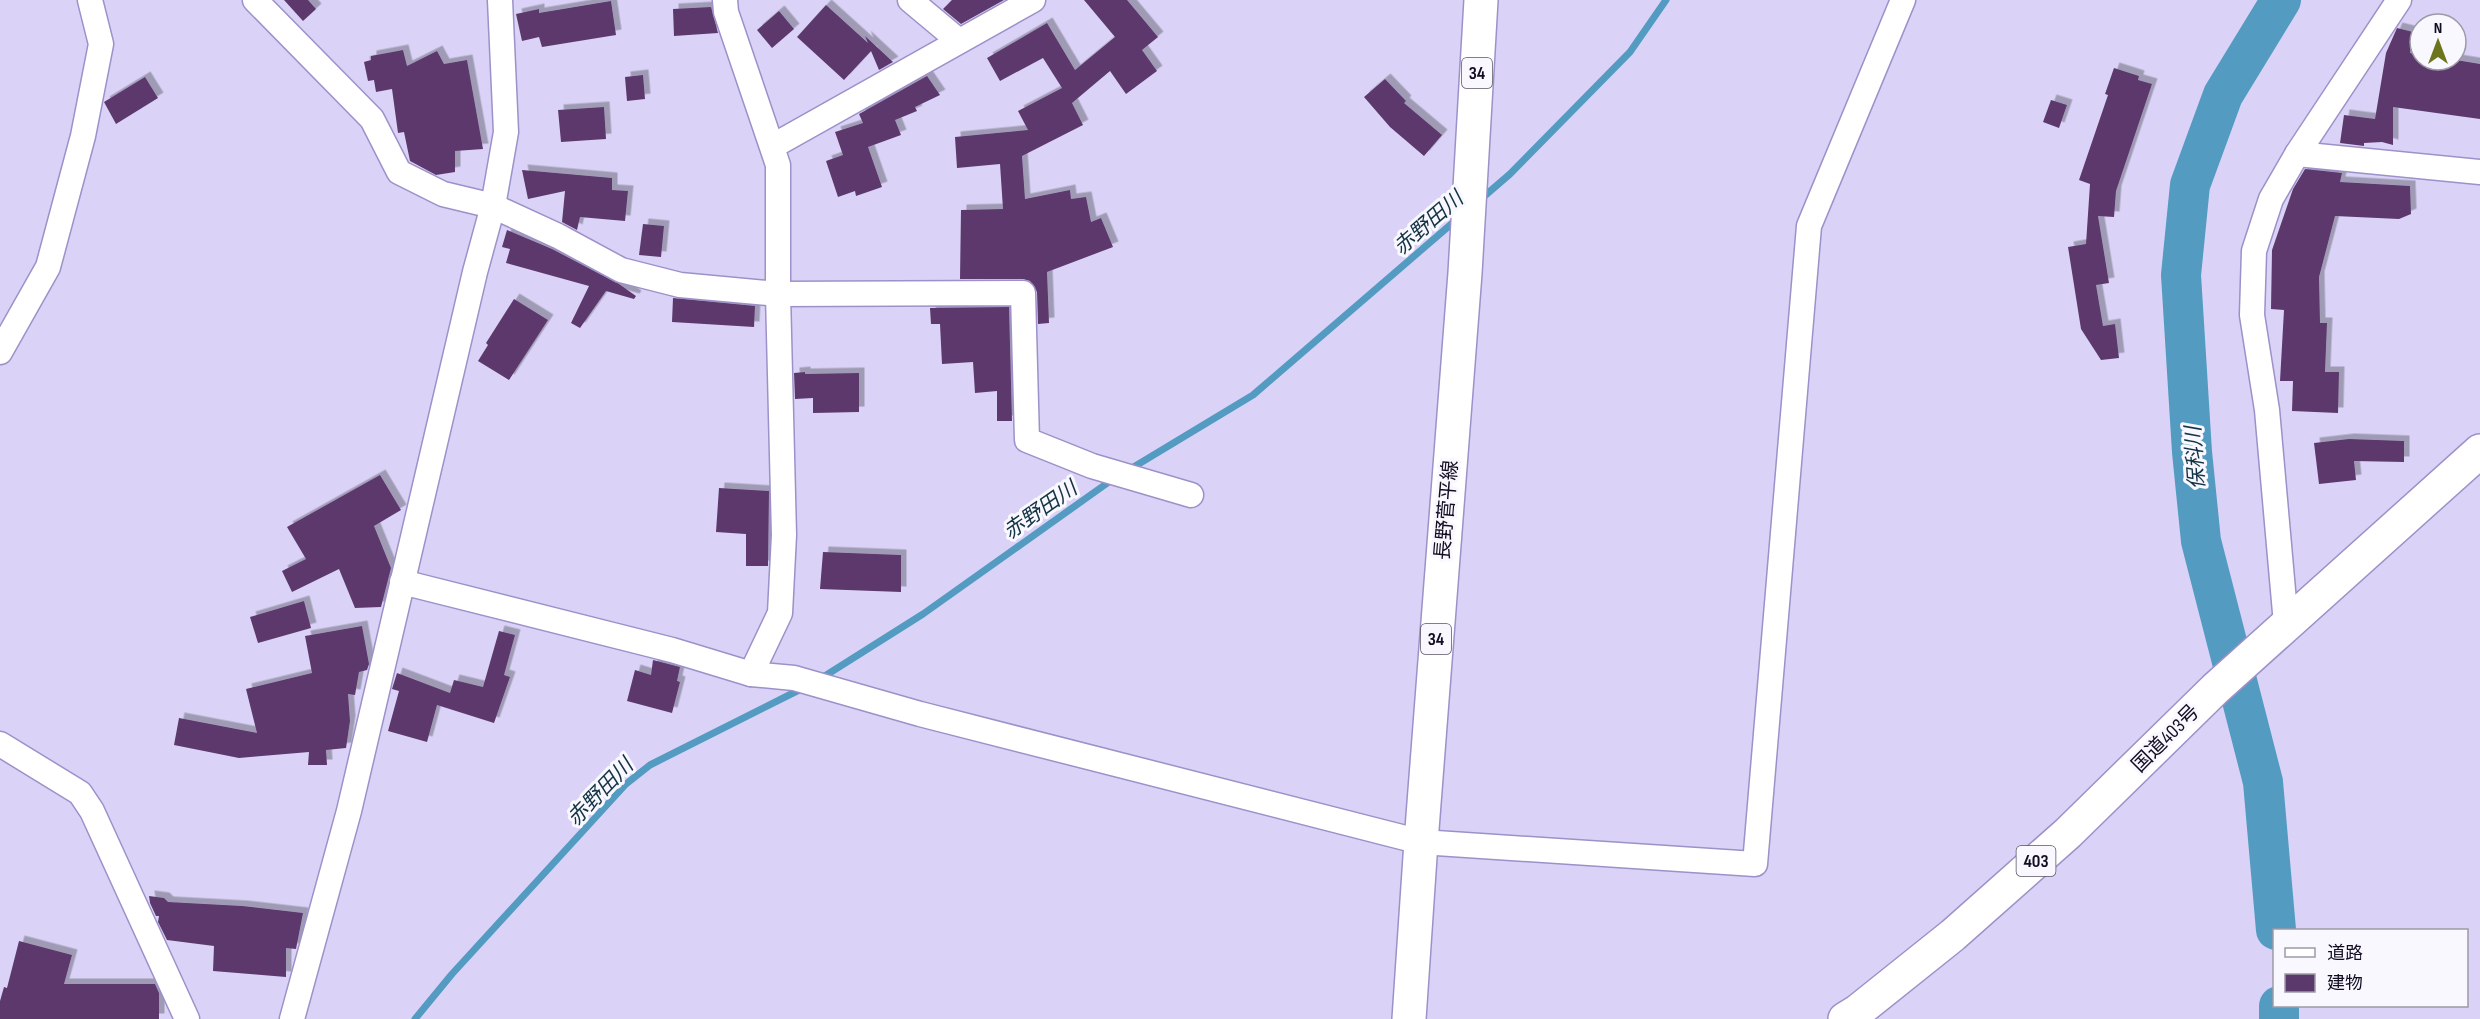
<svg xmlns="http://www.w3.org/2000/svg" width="2480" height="1019" font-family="'Sofia Sans Condensed','Noto Sans JP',sans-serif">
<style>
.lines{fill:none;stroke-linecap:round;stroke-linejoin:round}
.stream{stroke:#549bc1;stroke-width:7}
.river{stroke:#549bc1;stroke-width:40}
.building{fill:#5c396c;filter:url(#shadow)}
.minor-casing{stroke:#9d91c9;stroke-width:27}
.primary-casing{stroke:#9d91c9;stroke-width:36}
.trunk-casing{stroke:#9d91c9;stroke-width:36}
.minor{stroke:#fff;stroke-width:24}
.primary{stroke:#fff;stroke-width:33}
.trunk{stroke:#fff;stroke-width:33}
.labels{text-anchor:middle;stroke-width:6;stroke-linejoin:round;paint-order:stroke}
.shield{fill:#f9f8ff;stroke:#585464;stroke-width:1.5}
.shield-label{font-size:18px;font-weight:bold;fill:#130d22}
.street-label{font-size:20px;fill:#130d22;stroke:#f9f8ff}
.water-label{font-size:21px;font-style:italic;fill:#133344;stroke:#f9f8ff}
</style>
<defs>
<filter id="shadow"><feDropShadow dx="5.5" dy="-5.5" stdDeviation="0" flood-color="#0004"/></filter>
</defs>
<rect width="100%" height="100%" fill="#dad3f7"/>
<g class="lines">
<g class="stream">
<path d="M 1481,199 L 1510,174 L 1630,52 L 1666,0"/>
<path d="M 1127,471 L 1253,395 L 1456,220"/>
<path d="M 820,679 L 923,614 L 1113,479"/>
<path d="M 415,1019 L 452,974 L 626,784 L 650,765 L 805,687"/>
</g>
<g class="river">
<path d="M 2276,930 L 2263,782 L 2201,541 L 2192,452 L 2181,275 L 2190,185 L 2223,95 L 2281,0"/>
<path d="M 2279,1006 L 2279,1019"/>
</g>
</g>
<g class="building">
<path d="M 284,0 L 308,0 L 316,9 L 303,21 Z"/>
<path d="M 952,0 L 1004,0 L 961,24 L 943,9 Z"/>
<path d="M 1084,0 L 1127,0 L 1158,37 L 1142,50 L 1157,71 L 1126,94 L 1110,71 L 1072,103 L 1083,125 L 1022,156 L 1025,199 L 1070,190 L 1071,199 L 1086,197 L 1091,222 L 1101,218 L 1113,247 L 1047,272 L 1049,323 L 1038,324 L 1037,292 L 1030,281 L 1023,279 L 960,279 L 961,210 L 1003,209 L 1000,164 L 957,168 L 955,137 L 1028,130 L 1018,111 L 1062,88 L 1043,58 L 1000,81 L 987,58 L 1047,23 L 1075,70 L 1115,37 Z"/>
<path d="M 611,1 L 616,35 L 542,47 L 539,37 L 522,41 L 516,14 L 539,9 L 539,13 Z"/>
<path d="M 826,5 L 868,43 L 865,36 L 893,62 L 879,70 L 871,51 L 844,80 L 797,37 Z"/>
<path d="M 711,7 L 718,33 L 674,36 L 673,9 Z"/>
<path d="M 779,11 L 794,29 L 772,48 L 757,30 Z"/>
<path d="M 2397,28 L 2413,32 L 2410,53 L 2420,54 L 2420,60 L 2456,60 L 2480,64 L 2480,119 L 2393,107 L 2393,145 L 2382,142 L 2364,143 L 2364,146 L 2340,143 L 2344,115 L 2375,119 L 2386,53 Z"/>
<path d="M 403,50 L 407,66 L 437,51 L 444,64 L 467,60 L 483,149 L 455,151 L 455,172 L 436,175 L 410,161 L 404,132 L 398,133 L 392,89 L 376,92 L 374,80 L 368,81 L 364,62 L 371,60 L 371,56 Z"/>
<path d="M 2114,68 L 2139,76 L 2138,80 L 2152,84 L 2116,191 L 2114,217 L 2098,216 L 2109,283 L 2096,285 L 2103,326 L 2115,324 L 2119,358 L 2101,360 L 2081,329 L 2068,247 L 2086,244 L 2090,184 L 2079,180 L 2108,95 L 2105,94 Z"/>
<path d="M 643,75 L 645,99 L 627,101 L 625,77 Z"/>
<path d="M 927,76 L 940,95 L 915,107 L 917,111 L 895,120 L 901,135 L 868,147 L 882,187 L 856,196 L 855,191 L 838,197 L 826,161 L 843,155 L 835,132 L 863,123 L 859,114 Z"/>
<path d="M 145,77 L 158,98 L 116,124 L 104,102 Z"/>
<path d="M 1385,79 L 1406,101 L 1404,103 L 1442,135 L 1424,156 L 1390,127 L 1364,97 Z"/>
<path d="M 2051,100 L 2067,105 L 2059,128 L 2043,122 Z"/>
<path d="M 604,107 L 606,139 L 561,142 L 558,110 Z"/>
<path d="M 2305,169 L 2342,173 L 2340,182 L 2410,186 L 2411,214 L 2399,219 L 2335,216 L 2319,277 L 2320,323 L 2327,323 L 2325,372 L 2339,372 L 2338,413 L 2292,411 L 2293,381 L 2280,381 L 2284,310 L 2271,309 L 2272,250 L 2293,189 Z"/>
<path d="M 522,170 L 612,178 L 612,190 L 628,191 L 625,221 L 580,217 L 577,230 L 562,222 L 565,191 L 528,199 Z"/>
<path d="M 643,224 L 664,226 L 661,257 L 639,255 Z"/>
<path d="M 507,230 L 552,249 L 619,284 L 636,296 L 634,299 L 606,291 L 580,328 L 571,323 L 589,286 L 506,263 L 510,249 L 502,247 Z"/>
<path d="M 673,298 L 755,306 L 754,327 L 672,322 Z"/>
<path d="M 514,299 L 548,320 L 509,380 L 478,361 L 488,345 L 486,343 Z"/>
<path d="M 1009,307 L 1012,421 L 997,421 L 997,391 L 975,393 L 973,362 L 942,364 L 940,324 L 931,324 L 930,308 Z"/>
<path d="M 805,372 L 805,374 L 859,373 L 859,412 L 813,413 L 813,398 L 795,399 L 794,373 Z"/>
<path d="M 2349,439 L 2404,441 L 2404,462 L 2354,461 L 2356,480 L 2319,484 L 2314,443 Z"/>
<path d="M 380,475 L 401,510 L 374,526 L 391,568 L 381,607 L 355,608 L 339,569 L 292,592 L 282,571 L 306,559 L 287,527 Z"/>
<path d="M 719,488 L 769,491 L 768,566 L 746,566 L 746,534 L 716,532 Z"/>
<path d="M 823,552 L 901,555 L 901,592 L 820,589 Z"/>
<path d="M 304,601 L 311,628 L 258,643 L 250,617 Z"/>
<path d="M 362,626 L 369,664 L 367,670 L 359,672 L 355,695 L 348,694 L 350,721 L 346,748 L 326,750 L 327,765 L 308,765 L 309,752 L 239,758 L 174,745 L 179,718 L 257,733 L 246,689 L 312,673 L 305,636 Z"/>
<path d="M 499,631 L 515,635 L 504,675 L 510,677 L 494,723 L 437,705 L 427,742 L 388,731 L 399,691 L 392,689 L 397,673 L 450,693 L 454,680 L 483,687 Z"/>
<path d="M 653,660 L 680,667 L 677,681 L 680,682 L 672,713 L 627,701 L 635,670 L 651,675 Z"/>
<path d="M 149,896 L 164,898 L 168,902 L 242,906 L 303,913 L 296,949 L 286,948 L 286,977 L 213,971 L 214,946 L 167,940 L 158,922 L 159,916 L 156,916 L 150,903 Z"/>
<path d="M 19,941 L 72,955 L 64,984 L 155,984 L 159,993 L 159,1019 L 0,1019 L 0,1001 L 4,987 L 7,988 Z"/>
</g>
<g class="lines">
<defs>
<g id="minor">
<path d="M 255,0 L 372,119 L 399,172 L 443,194 L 493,206 L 558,236 L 621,270 L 680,285 L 778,294 L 1023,293 L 1027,440 L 1092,466 L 1191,495"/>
<path d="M 725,0 L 726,12 L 778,165 L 778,294 L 784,535 L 780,613 L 751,674"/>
<path d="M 910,0 L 959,41"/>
<path d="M 773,146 L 1033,0"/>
<path d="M 2297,154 L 2480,172"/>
<path d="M 0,352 L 48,267 L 83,136 L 101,44 L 90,0"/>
<path d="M 402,582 L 672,650 L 751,674 L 794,678 L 920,714 L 1421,842 L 1755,864 L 1809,226 L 1903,0"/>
<path d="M 2286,624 L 2267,410 L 2252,315 L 2254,251 L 2271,199 L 2297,154 L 2399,0"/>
<path d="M 0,744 L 80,793 L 92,811 L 187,1019"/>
<path d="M 292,1019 L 349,811 L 475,272 L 493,206 L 506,132 L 500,0"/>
</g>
<path id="primary" d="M 1409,1019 L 1421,842 L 1465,273 L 1481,0"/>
<path id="trunk" d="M 1845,1019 L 1858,1011 L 1953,935 L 2068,833 L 2215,689 L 2480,451"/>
</defs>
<use href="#minor" class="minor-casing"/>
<use href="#primary" class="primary-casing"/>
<use href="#trunk" class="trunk-casing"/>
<use href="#minor" class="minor"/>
<use href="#primary" class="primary"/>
<use href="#trunk" class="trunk"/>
</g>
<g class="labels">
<g class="shield">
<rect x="1462" y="58" width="30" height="30" rx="4.5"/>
<rect x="1421" y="624" width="30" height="30" rx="4.5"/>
<rect x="2016.5" y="846" width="39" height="30" rx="4.5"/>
</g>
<g class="shield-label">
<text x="1477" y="79">34</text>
<text x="1436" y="645">34</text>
<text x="2036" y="867">403</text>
</g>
<g class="street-label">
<text transform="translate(1446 510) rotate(-85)" y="7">長野菅平線</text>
<text transform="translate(2165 738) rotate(-45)" y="7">国道403号</text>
</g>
<g class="water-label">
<text transform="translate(1428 223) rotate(-41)" y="7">赤野田川</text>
<text transform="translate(2195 458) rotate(-94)" y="7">保科川</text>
<text transform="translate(1040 510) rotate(-35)" y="7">赤野田川</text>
<text transform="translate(600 792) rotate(-46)" y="7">赤野田川</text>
</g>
</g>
<rect x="2273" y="929" width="195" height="78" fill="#f9f8ff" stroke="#9d9aa7" stroke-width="1.5"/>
<rect x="2285" y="948" width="30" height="9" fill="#ffffff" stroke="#9d9aa7" stroke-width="1.5"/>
<text x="2327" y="959" font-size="18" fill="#130d22">道路</text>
<rect x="2285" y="974" width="30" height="18" fill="#5c396c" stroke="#9d9aa7" stroke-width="1.5"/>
<text x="2327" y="989" font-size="18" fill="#130d22">建物</text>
<g transform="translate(2438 42)"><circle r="28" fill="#f9f8ff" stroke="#9d9aa7" stroke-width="1.5"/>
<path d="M0-4.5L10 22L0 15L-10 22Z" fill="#6c741c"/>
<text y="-9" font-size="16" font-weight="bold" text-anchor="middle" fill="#130d22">N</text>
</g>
</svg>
